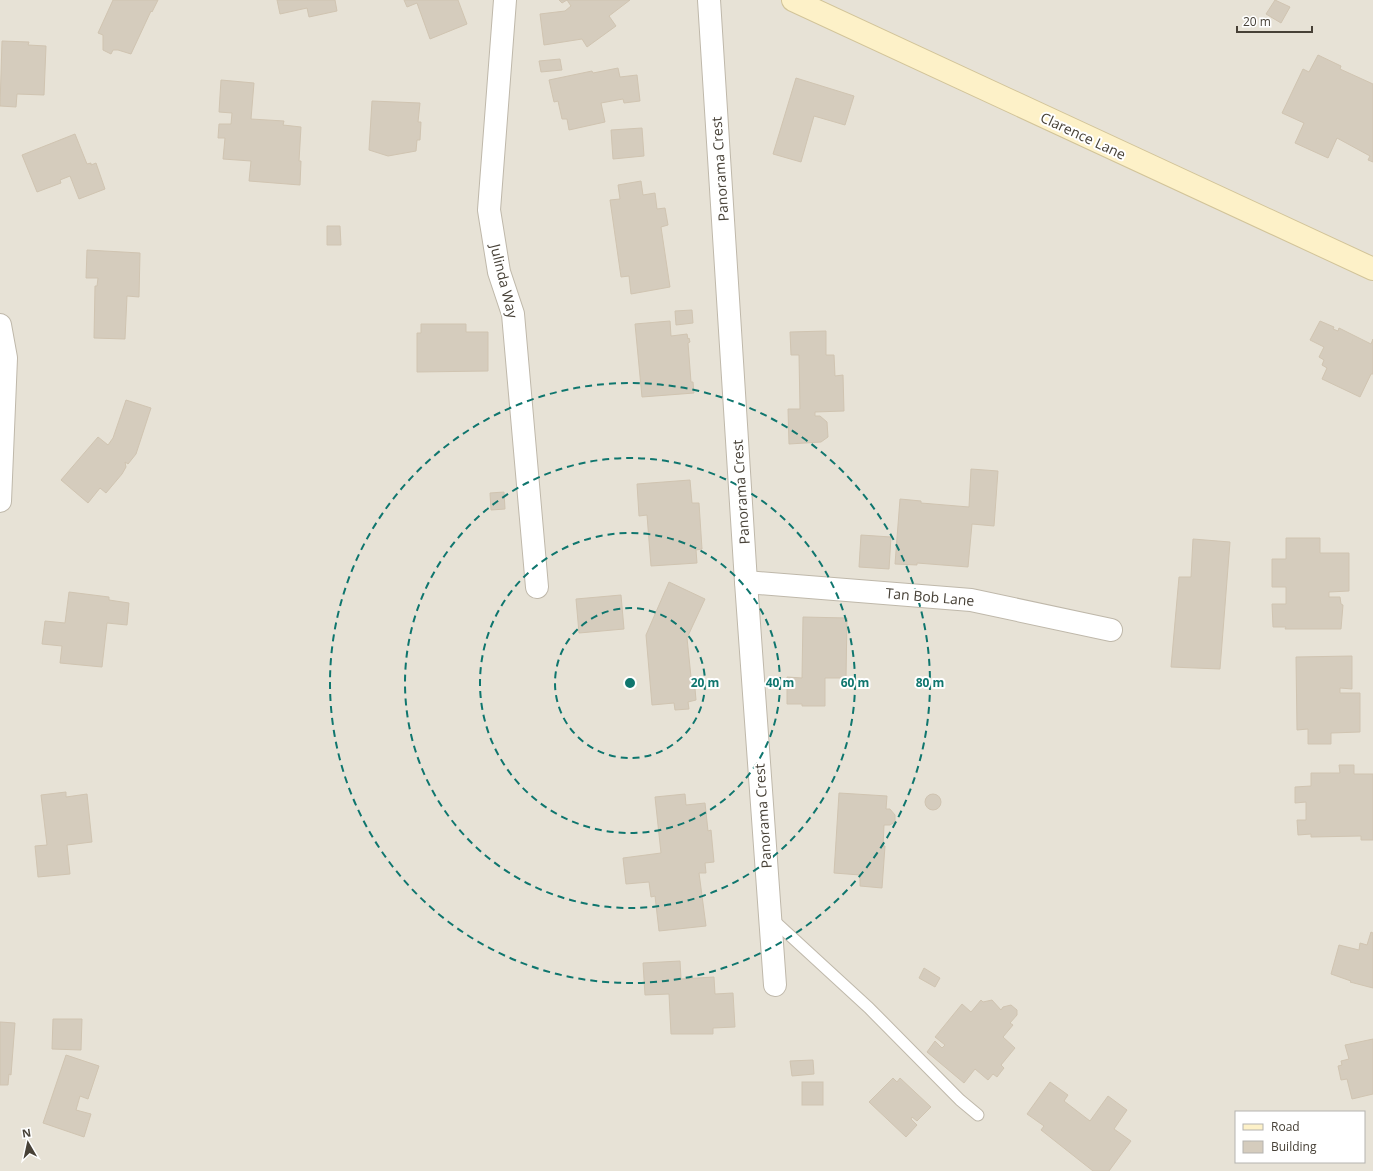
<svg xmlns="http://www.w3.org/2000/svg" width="1373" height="1171" font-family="'Open Sans',sans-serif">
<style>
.residential{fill:#e7e2d6;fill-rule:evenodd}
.building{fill:#d5ccbd;stroke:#d0c4b1}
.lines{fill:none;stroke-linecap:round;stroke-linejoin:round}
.lane-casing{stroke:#bfb8aa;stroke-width:13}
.street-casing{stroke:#bfb8aa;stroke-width:24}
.secondary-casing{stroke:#d2c499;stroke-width:24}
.lane{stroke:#fff;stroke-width:11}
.street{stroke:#fff;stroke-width:22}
.secondary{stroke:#fdf1c8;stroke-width:22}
.ring{fill:none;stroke:#0f766e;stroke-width:2;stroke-dasharray:7 5}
.labels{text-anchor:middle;stroke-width:4;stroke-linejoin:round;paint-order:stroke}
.street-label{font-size:14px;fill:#474137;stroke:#fff}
.centre{fill:#0f766e;stroke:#fff;stroke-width:2}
.ring-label{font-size:12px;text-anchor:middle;font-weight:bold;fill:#0f766e;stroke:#fff;stroke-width:4;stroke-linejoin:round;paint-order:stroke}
</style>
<rect width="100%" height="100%" fill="#f3f0e8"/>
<path class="residential" d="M 0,0 L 1373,0 L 1373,1171 L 0,1171 ZM 1236,1112 L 1364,1112 L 1364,1162 L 1236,1162 Z"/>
<g class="building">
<path d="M 113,0 L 158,0 L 152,12 L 151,11 L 131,54 L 118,50 L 113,50 L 111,54 L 103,50 L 103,35 L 98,33 Z"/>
<path d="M 277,0 L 335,0 L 337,11 L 309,17 L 307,8 L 280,14 Z"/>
<path d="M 404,0 L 458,0 L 467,24 L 430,39 L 417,3 L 407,7 Z"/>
<path d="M 559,0 L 630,0 L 609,16 L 616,26 L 587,47 L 582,39 L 544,45 L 540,14 L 565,11 L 571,6 L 567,0 L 562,3 Z"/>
<path d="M 1275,0 L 1290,7 L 1281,23 L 1266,14 Z"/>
<path d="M 2,41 L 29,42 L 28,45 L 46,46 L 44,95 L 17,94 L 16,107 L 0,106 Z"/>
<path d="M 1318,55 L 1341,66 L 1340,69 L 1373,84 L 1373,162 L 1368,160 L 1370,156 L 1337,138 L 1328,158 L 1295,143 L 1304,123 L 1282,113 L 1303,69 L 1309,72 Z"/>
<path d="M 560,59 L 562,70 L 541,72 L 539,61 Z"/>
<path d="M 618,68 L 620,77 L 637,75 L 640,101 L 624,103 L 623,99 L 601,103 L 605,122 L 569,130 L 567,119 L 562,119 L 558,101 L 554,102 L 549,80 L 592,71 L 593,73 Z"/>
<path d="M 796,78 L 854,96 L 845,125 L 814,116 L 801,162 L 773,154 Z"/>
<path d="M 221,80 L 254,83 L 251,119 L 284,121 L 283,125 L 301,127 L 299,161 L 301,161 L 300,185 L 249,181 L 251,161 L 223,159 L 225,138 L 218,138 L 219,124 L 231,124 L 232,113 L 219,112 Z"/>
<path d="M 372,101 L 420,103 L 418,122 L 421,122 L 420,140 L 417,140 L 416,151 L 388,156 L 369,150 Z"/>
<path d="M 642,128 L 644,156 L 613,159 L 611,130 Z"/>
<path d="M 75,134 L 87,164 L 91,163 L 91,165 L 96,163 L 105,189 L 79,199 L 70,176 L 60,180 L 61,183 L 37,192 L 22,155 Z"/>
<path d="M 641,181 L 643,195 L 655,193 L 657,209 L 665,208 L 668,225 L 661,227 L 670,287 L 631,294 L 629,276 L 621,277 L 610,200 L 620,199 L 618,185 Z"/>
<path d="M 327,226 L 340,226 L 341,245 L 327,245 Z"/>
<path d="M 87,250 L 140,253 L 139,297 L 127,296 L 125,339 L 94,338 L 95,286 L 97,286 L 98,278 L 86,278 Z"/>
<path d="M 692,310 L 693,323 L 676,325 L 675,311 Z"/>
<path d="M 670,321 L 671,336 L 687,334 L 688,339 L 689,338 L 690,342 L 688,343 L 691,382 L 693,382 L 694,393 L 642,397 L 635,324 Z"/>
<path d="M 1320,321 L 1334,327 L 1333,329 L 1338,331 L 1339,328 L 1371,344 L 1373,339 L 1373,374 L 1371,374 L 1360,397 L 1322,379 L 1327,368 L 1322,365 L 1324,360 L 1319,357 L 1324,347 L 1310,340 Z"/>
<path d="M 421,324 L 466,324 L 466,332 L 488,332 L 488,371 L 417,372 L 417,333 L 421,333 Z"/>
<path d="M 826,331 L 826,355 L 834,355 L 835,376 L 843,375 L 844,411 L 815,412 L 815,416 L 820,416 L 827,422 L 828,437 L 821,442 L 789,444 L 788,409 L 800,409 L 799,355 L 791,355 L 790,332 Z"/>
<path d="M 126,400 L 151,408 L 136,454 L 128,464 L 125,462 L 126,467 L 122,474 L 106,493 L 100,488 L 88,503 L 61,480 L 98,437 L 108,445 L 113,438 Z"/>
<path d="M 971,469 L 998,471 L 994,526 L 972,524 L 968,567 L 917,563 L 917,565 L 895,564 L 900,499 L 921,501 L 921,503 L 969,507 Z"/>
<path d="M 690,480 L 692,503 L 699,503 L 702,549 L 696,550 L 697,563 L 651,566 L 647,515 L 639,516 L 637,484 Z"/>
<path d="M 504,492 L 505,509 L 491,510 L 490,493 Z"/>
<path d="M 861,535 L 891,537 L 889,569 L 859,567 Z"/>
<path d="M 1286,538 L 1320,538 L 1320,553 L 1349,553 L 1349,591 L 1329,592 L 1329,597 L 1340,597 L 1341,604 L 1343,605 L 1341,629 L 1285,629 L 1286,627 L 1273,627 L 1272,604 L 1286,604 L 1286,587 L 1272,587 L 1272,559 L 1286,559 Z"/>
<path d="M 1193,539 L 1230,542 L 1220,669 L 1171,667 L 1179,577 L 1191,577 Z"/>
<path d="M 669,582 L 705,599 L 687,638 L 691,677 L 694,677 L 696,700 L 688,702 L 689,709 L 675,710 L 674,703 L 652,705 L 646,635 Z"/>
<path d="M 69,592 L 109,597 L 109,600 L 129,603 L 127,625 L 107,623 L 102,667 L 60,663 L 62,646 L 42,644 L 45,621 L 65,623 Z"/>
<path d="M 621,595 L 624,629 L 579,633 L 576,599 Z"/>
<path d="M 803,617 L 847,618 L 846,678 L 825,678 L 825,706 L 802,706 L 802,704 L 787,704 L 787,677 L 802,678 Z"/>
<path d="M 1352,656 L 1352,689 L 1340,688 L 1340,693 L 1360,693 L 1360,732 L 1331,733 L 1331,744 L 1308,744 L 1308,729 L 1297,730 L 1296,657 Z"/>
<path d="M 1339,765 L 1354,765 L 1354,774 L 1373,774 L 1373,840 L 1361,840 L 1361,836 L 1311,837 L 1311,834 L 1298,835 L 1297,820 L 1306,820 L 1306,802 L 1295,803 L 1295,787 L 1311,786 L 1311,773 L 1340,773 Z"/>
<path d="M 66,792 L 66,797 L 87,794 L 92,842 L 67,845 L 70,874 L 38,877 L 35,846 L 47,845 L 41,795 Z"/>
<path d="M 839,793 L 887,796 L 886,809 L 890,809 L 895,815 L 895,822 L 890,825 L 884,825 L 883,846 L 885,846 L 882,888 L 860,886 L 860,875 L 834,873 Z"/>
<circle cx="933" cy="802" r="8"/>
<path d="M 685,794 L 686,805 L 705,803 L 708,831 L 711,830 L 714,862 L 705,863 L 706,873 L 699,873 L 706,926 L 659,931 L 655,896 L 651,897 L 649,882 L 626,884 L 623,858 L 661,853 L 655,797 Z"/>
<path d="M 1371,932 L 1373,933 L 1373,988 L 1350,982 L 1351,981 L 1331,974 L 1339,945 L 1359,950 L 1360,943 L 1367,945 Z"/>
<path d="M 680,961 L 681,979 L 714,977 L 715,994 L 733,993 L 735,1027 L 713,1028 L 713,1034 L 671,1034 L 669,994 L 645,995 L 643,963 Z"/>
<path d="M 924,968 L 940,978 L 935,987 L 919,978 Z"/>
<path d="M 981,1000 L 983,1002 L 992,1000 L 1001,1010 L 1003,1007 L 1011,1005 L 1017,1010 L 1017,1015 L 1010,1023 L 1013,1025 L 1003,1037 L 1015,1048 L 1001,1065 L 1004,1068 L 997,1077 L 993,1074 L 988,1080 L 975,1069 L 964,1083 L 927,1052 L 935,1041 L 942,1048 L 945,1045 L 935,1037 L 962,1004 L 971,1012 Z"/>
<path d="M 53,1019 L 82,1019 L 81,1050 L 52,1049 Z"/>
<path d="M 0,1022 L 15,1023 L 11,1075 L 9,1074 L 8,1085 L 0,1085 Z"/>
<path d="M 1373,1039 L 1373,1094 L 1352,1099 L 1347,1079 L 1341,1080 L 1338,1066 L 1342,1065 L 1341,1061 L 1349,1059 L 1345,1045 Z"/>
<path d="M 66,1055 L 99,1066 L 88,1099 L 80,1096 L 76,1110 L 91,1114 L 84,1137 L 43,1123 Z"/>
<path d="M 813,1060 L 814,1074 L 792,1076 L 790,1061 Z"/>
<path d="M 893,1078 L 897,1082 L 900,1078 L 931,1107 L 917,1121 L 912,1117 L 911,1119 L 917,1125 L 906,1137 L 869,1102 Z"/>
<rect x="802" y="1082" width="21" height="23"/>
<path d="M 1050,1082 L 1068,1095 L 1064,1101 L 1090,1121 L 1108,1096 L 1127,1110 L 1114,1129 L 1131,1141 L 1109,1171 L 1093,1171 L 1041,1130 L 1044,1126 L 1027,1114 Z"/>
</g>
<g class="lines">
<defs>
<path id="lane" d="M 771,918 L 869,1008 L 960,1100 L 978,1115"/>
<g id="street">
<path d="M 505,0 L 489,210 L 499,272 L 513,314 L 537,587"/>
<path d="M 709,0 L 746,582 L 775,985"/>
<path d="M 0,325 L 6,358 L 0,501"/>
<path d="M 746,582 L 971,600 L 1111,630"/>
</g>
<path id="secondary" d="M 793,0 L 1373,269"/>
</defs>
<use href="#lane" class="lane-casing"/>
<use href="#street" class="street-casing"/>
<use href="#secondary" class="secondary-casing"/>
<use href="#lane" class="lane"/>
<use href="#street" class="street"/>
<use href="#secondary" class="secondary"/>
</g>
<g class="ring">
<circle cx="630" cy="683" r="75"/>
<circle cx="630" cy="683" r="150"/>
<circle cx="630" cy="683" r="225"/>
<circle cx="630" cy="683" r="300"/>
</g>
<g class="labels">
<g class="street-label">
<text transform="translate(1083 136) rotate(25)" y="5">Clarence Lane</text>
<text transform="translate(720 169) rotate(-94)" y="5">Panorama Crest</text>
<text transform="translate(504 281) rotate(76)" y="5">Julinda Way</text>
<text transform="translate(741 492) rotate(-94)" y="5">Panorama Crest</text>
<text transform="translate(930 597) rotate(5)" y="5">Tan Bob Lane</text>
<text transform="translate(763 816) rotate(-94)" y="5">Panorama Crest</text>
</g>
</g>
<circle cx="630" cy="683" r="6" class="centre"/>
<g class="ring-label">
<text x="705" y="687">20 m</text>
<text x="780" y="687">40 m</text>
<text x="855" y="687">60 m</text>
<text x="930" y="687">80 m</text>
</g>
<rect x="1235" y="1111" width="130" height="52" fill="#ffffff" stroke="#b5b3af"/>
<rect x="1243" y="1124" width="20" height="6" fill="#fdf1c8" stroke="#b5b3af"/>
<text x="1271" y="1131" font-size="12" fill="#474137">Road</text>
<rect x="1243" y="1141" width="20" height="12" fill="#d5ccbd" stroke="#b5b3af"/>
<text x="1271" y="1151" font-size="12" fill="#474137">Building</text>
<g transform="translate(28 1143) rotate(351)" stroke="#ffffff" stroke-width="3" paint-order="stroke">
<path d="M0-3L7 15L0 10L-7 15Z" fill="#474137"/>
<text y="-6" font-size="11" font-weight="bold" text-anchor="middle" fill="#474137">N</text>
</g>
<path d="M1237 26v6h75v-6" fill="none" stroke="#474137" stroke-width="2"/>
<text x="1243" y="26" font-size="12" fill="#474137" stroke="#ffffff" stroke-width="3" paint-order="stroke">20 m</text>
</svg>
